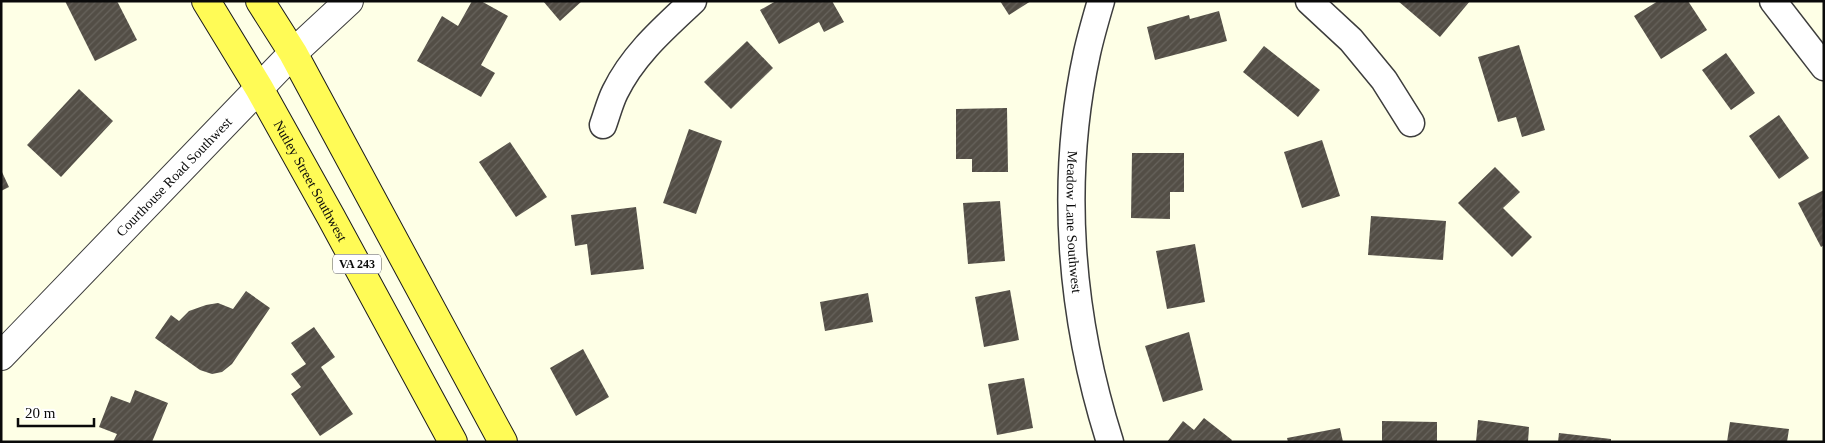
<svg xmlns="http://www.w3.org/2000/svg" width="1825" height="443" font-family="Georgia,serif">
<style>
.building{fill:url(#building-hatch)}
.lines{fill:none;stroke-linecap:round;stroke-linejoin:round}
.minor-casing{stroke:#3d3d3d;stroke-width:29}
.tertiary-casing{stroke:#3d3d3d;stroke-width:30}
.primary-casing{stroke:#1b1b1b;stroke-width:30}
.minor{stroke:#fff;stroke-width:26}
.tertiary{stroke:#fff;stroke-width:28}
.primary{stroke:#fffb56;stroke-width:28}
.labels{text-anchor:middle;stroke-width:5;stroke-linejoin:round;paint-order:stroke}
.shield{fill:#fff;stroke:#545454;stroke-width:1}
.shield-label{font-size:12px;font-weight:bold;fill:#0a0a0a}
.street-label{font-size:14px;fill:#0a0a0a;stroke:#fff}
</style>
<defs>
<pattern id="building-hatch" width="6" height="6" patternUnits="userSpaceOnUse" patternTransform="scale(1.25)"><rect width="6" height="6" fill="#534e46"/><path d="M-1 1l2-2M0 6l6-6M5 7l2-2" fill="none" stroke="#67635c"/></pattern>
</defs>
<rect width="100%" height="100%" fill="#feffe6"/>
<g class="building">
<path d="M 65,1 L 117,1 L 137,40 L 95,61 Z"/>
<path d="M 472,1 L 481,1 L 508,16 L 481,65 L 495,73 L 481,97 L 417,61 L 442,16 L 458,26 Z"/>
<path d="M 543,1 L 582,1 L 560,21 Z"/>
<path d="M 776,1 L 832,1 L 844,22 L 824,32 L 819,22 L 779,44 L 760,10 Z"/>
<path d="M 1000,1 L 1031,1 L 1009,15 Z"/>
<path d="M 1398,1 L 1470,1 L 1440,37 Z"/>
<path d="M 1658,1 L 1688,1 L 1707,30 L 1661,59 L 1634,16 Z"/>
<path d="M 1219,11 L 1227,41 L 1155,60 L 1147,27 L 1189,15 L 1190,19 Z"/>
<path d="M 747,41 L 773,68 L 731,109 L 704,82 Z"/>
<path d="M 1519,45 L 1545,130 L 1522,137 L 1516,117 L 1498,122 L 1478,57 Z"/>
<path d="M 1264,46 L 1320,90 L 1298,117 L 1243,72 Z"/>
<path d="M 1726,53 L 1755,93 L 1731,110 L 1702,70 Z"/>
<path d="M 79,89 L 113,121 L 61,177 L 27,145 Z"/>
<path d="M 1007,108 L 1008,172 L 972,172 L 972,159 L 956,159 L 956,109 Z"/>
<path d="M 1779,115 L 1809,158 L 1779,179 L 1749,136 Z"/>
<path d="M 689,129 L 722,141 L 696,214 L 663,203 Z"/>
<path d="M 1322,140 L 1340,196 L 1302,208 L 1284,152 Z"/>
<path d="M 510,142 L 547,197 L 516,217 L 479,162 Z"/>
<path d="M 1132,153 L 1184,153 L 1184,192 L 1170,192 L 1170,219 L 1131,218 Z"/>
<path d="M 1495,167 L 1520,192 L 1503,208 L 1532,237 L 1512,257 L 1458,203 Z"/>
<path d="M 1,170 L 9,187 L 1,191 Z"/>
<path d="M 1824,190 L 1824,245 L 1821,247 L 1798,203 Z"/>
<path d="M 1000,201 L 1005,261 L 968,264 L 963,203 Z"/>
<path d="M 636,207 L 644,269 L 591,275 L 587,244 L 575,246 L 571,215 Z"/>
<path d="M 1371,216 L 1446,221 L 1443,260 L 1368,255 Z"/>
<path d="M 1195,244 L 1205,302 L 1167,309 L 1156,251 Z"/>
<path d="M 1010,290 L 1019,340 L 984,347 L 975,297 Z"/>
<path d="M 246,291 L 270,308 L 232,364 L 222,372 L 212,374 L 200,370 L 155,338 L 171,315 L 179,321 L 189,311 L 206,305 L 218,303 L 233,309 Z"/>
<path d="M 868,293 L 873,322 L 825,331 L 820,302 Z"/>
<path d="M 314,327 L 335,357 L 321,367 L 353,414 L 320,436 L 291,394 L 301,387 L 291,374 L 306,364 L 291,343 Z"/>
<path d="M 1189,332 L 1203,390 L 1163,402 L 1145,346 Z"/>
<path d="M 583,349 L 609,397 L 576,416 L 550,368 Z"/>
<path d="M 1024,378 L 1033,428 L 997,435 L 988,384 Z"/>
<path d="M 135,390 L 168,403 L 152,442 L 113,442 L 117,434 L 99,427 L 111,396 L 130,403 Z"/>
<path d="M 1204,418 L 1232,440 L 1231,442 L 1167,442 L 1183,421 L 1194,430 Z"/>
<path d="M 1478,420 L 1529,427 L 1528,442 L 1476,442 Z"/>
<path d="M 1382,421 L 1437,422 L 1437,442 L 1382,442 Z"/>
<path d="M 1730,422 L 1789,429 L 1787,442 L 1727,442 Z"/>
<path d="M 1340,428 L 1343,442 L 1288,442 L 1287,438 Z"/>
<path d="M 1559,433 L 1611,439 L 1611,442 L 1558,442 Z"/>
</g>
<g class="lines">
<defs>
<g id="minor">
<path id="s1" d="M 1101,1 C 1096,18 1091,35 1087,53 C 1059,182 1070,316 1110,442"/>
<path d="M 1309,1 L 1351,40 L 1384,80 L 1411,123"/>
<path d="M 1773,1 L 1824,67"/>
<path d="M 603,125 C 607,114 610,102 615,92 C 633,55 663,29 693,1"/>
</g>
<g id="tertiary">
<path id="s2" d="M 1,356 L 293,53 L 349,1"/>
</g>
<g id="primary">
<path id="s3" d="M 206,1 L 259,88 L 331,217 L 453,442"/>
<path d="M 260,1 L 293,53 L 503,442"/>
</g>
</defs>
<use href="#minor" class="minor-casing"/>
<use href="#tertiary" class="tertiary-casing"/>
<use href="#primary" class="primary-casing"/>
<use href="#minor" class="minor"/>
<use href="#tertiary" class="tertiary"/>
<use href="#primary" class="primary"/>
</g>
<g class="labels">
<rect class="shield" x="333" y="254.5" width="48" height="19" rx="4"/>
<g class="shield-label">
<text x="357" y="268">VA 243</text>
</g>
<g class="street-label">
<text dy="5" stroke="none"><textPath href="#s2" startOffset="249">Courthouse Road Southwest</textPath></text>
<text dy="5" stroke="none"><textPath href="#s3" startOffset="208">Nutley Street Southwest</textPath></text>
<text dy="5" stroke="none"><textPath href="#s1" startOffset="224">Meadow Lane Southwest</textPath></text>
</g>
</g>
<rect width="1825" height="443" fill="none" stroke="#0a0a0a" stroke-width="5"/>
<path d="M18 418v8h76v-8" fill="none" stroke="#0a0a0a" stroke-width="2.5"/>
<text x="25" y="418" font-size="15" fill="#0a0a0a" stroke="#ffffff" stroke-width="4" paint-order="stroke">20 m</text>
</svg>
